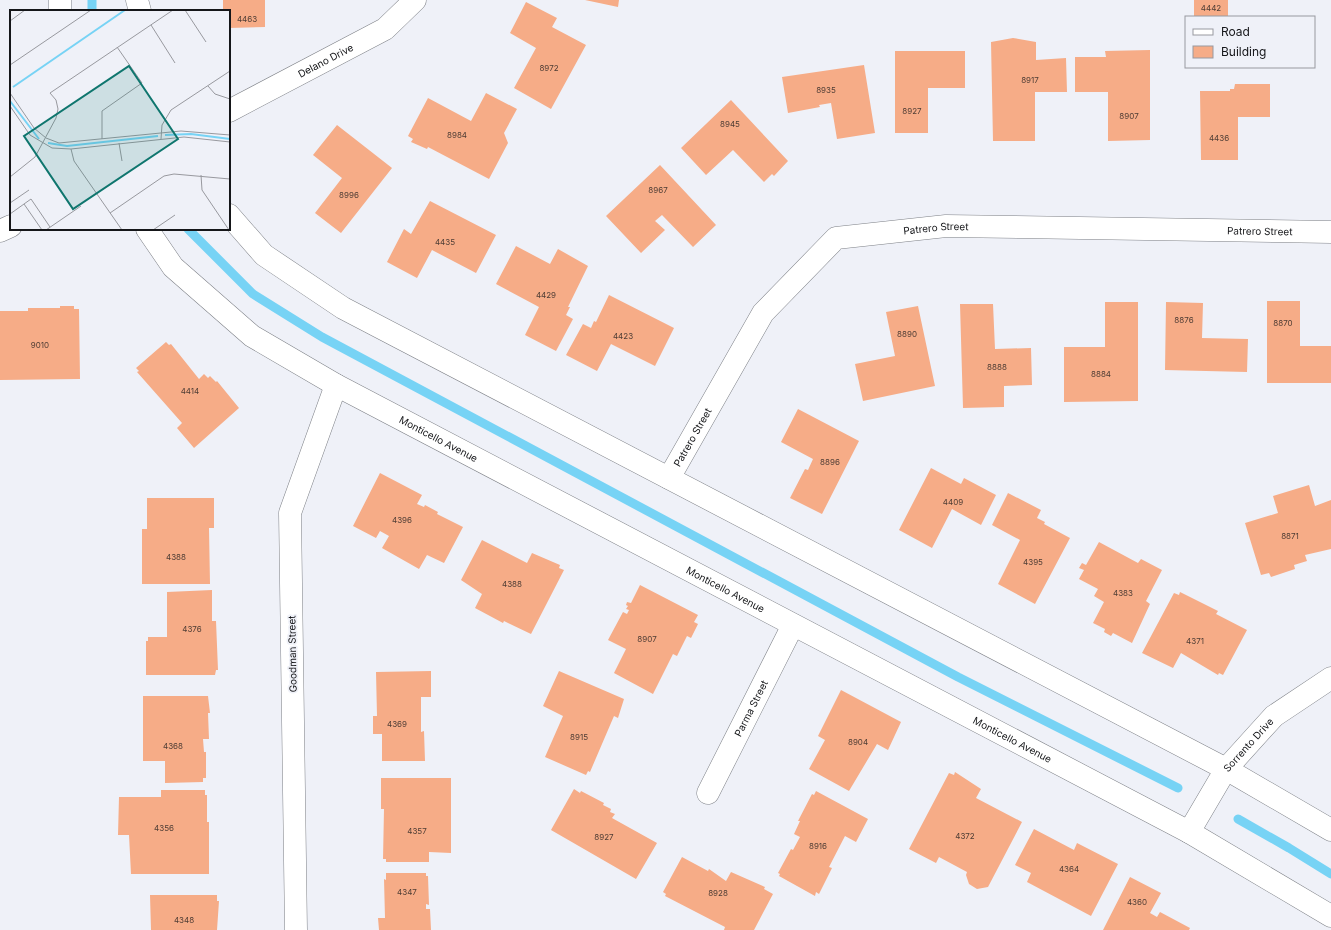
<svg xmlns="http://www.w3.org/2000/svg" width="1331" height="930" font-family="Inter,sans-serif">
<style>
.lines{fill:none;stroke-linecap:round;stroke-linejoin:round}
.stream{stroke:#77d3f5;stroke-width:9}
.building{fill:#f6ac87}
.minor-casing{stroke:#7e8187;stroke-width:23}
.minor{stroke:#fff;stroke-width:22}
.labels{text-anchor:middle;stroke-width:3.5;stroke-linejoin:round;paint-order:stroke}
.number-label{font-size:8px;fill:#4d3c34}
.street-label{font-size:10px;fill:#151619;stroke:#eff1f8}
.inset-river{fill:none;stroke:#77d3f5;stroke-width:2}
.inset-road{fill:none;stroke:#98999f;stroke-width:1}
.view{fill:#0f766e;fill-opacity:0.15;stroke:#0f766e;stroke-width:2}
.inset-edge{fill:none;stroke:#151619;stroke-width:2}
</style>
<rect width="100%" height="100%" fill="#eff1f8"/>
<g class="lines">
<g class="stream">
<path d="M 92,0 L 92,11"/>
<path d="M 188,229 L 253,294 L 322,337 L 958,677 L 1178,788"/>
<path d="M 1238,819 L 1289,848 L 1331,874"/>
</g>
</g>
<g class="building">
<path d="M 223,0 L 265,0 L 265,27 L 229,28 L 229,11 L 223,11 Z"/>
<path d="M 585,0 L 619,0 L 618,7 Z"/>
<rect x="1194" y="0" width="34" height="17"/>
<path d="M 526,2 L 557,18 L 552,27 L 586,45 L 551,109 L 514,88 L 536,48 L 510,33 Z"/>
<path d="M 1013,38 L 1036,42 L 1036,60 L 1066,58 L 1067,92 L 1035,92 L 1035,141 L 993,141 L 991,42 Z"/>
<path d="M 1150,50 L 1150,140 L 1108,141 L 1108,92 L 1075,92 L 1075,57 L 1106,57 L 1105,51 Z"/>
<path d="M 895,51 L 965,51 L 965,88 L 928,88 L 928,133 L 895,133 Z"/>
<path d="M 864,65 L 875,133 L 837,139 L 831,103 L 819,105 L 820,107 L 788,113 L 782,77 Z"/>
<path d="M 1235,84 L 1270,84 L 1270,117 L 1238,117 L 1238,160 L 1201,160 L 1200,91 L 1230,91 L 1230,89 L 1234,89 Z"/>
<path d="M 486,93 L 517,109 L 504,133 L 508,143 L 489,179 L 428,147 L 427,149 L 411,142 L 413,139 L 408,136 L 428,98 L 471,121 Z"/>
<path d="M 731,100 L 788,161 L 774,176 L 772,174 L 764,182 L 733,150 L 706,175 L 681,148 Z"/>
<path d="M 337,125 L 392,168 L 341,233 L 315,213 L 342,178 L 313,155 Z"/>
<path d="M 660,165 L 716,225 L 693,247 L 662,215 L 655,221 L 665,230 L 641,253 L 606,216 Z"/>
<path d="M 430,201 L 496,235 L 476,273 L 432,250 L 417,278 L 387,262 L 404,229 L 411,234 Z"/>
<path d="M 516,246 L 550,264 L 558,249 L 588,266 L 568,307 L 570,307 L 566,315 L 573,319 L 556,351 L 525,335 L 539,307 L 496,284 Z"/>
<path d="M 609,295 L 674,328 L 655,366 L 611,344 L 597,371 L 566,355 L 583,324 L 591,328 L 594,321 L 596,322 Z"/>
<path d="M 1267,301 L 1300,301 L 1300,346 L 1331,346 L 1331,383 L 1267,383 Z"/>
<path d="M 1105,302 L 1138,302 L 1138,401 L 1064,402 L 1064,347 L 1105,347 Z"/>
<path d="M 1166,302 L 1203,303 L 1202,338 L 1248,339 L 1247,372 L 1165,370 Z"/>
<path d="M 960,304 L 993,304 L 995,349 L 1031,348 L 1032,385 L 1004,386 L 1004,407 L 963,408 Z"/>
<path d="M 60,306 L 74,306 L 74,309 L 79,309 L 80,379 L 0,380 L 0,311 L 28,311 L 28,308 L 60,308 Z"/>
<path d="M 918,306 L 935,386 L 863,401 L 855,364 L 895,356 L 886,312 Z"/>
<path d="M 166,342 L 169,345 L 171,344 L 199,379 L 204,374 L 208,378 L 210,376 L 216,382 L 217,381 L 239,408 L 194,448 L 177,428 L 182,423 L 137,372 L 139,371 L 136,368 Z"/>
<path d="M 798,409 L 859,441 L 822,514 L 790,498 L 805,469 L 808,470 L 813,459 L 781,442 Z"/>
<path d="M 931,468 L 961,484 L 964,478 L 996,495 L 981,525 L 952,509 L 932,548 L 899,530 Z"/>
<path d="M 380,473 L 422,495 L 417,504 L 424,507 L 425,505 L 438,512 L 437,514 L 463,527 L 444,563 L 427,555 L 419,569 L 382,548 L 389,536 L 380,531 L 376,538 L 353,526 Z"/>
<path d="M 1309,485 L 1315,506 L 1331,500 L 1331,549 L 1305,555 L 1307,561 L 1294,565 L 1295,569 L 1271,577 L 1269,573 L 1261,575 L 1245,523 L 1278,513 L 1273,496 Z"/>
<path d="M 1008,493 L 1041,510 L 1037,518 L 1045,522 L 1044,524 L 1070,538 L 1035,604 L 998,584 L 1020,540 L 992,525 Z"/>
<path d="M 147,498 L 214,498 L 214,528 L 209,528 L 210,584 L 142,584 L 142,529 L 147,529 Z"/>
<path d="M 482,540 L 527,563 L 532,553 L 560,565 L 559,568 L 564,570 L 531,634 L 504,621 L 503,623 L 475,608 L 482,594 L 461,580 Z"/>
<path d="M 1099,542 L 1138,563 L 1141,559 L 1162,570 L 1146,601 L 1150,604 L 1132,643 L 1113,633 L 1111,636 L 1104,632 L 1105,629 L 1093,623 L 1104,602 L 1094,596 L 1098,589 L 1079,579 L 1084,570 L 1079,568 L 1082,563 L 1086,565 Z"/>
<path d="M 640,585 L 698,615 L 694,622 L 698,624 L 691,638 L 687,636 L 677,656 L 673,654 L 653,694 L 614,673 L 626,649 L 608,640 L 623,612 L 627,614 L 629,610 L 626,609 L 628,606 L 626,605 L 627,602 L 631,603 Z"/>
<path d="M 212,590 L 212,621 L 216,621 L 218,670 L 216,670 L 215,675 L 146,675 L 146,641 L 148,641 L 148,637 L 167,637 L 167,592 Z"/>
<path d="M 1180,592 L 1218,611 L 1216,614 L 1247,630 L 1223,675 L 1219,673 L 1218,675 L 1181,653 L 1173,668 L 1142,653 L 1174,593 L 1179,595 Z"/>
<path d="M 431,671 L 431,697 L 421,697 L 421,732 L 424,731 L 425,761 L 382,761 L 382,734 L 373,734 L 373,716 L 377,716 L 376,672 Z"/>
<path d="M 559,671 L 624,699 L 618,718 L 614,716 L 590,772 L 588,771 L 586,775 L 545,757 L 563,716 L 543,706 Z"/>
<path d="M 841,690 L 901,722 L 888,750 L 877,744 L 849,791 L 809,769 L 825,740 L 818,736 Z"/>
<path d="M 143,696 L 208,696 L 210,713 L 208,713 L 209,739 L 203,739 L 204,752 L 206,752 L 206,778 L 203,778 L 203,782 L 165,783 L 165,761 L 143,761 Z"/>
<path d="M 955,772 L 981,789 L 976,798 L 1022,822 L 988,887 L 977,889 L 969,884 L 966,875 L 967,872 L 939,857 L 936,863 L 909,849 L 949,773 L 954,775 Z"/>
<path d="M 381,778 L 451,778 L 451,853 L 429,852 L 429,862 L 386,862 L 386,859 L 383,859 L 384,809 L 381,809 Z"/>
<path d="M 574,789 L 580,793 L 581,791 L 604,803 L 603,805 L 611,809 L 610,812 L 615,814 L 612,818 L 657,843 L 636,879 L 551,830 Z"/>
<path d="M 161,790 L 205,790 L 205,795 L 207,795 L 207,822 L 209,822 L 209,874 L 131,874 L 129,835 L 118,835 L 119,797 L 161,797 Z"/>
<path d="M 816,791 L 868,819 L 856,842 L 845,836 L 829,867 L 832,868 L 819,894 L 816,892 L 815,896 L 779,876 L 780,874 L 778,873 L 791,849 L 793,850 L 800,837 L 794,834 L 800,821 L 798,821 L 812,794 L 814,795 Z"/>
<path d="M 1034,829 L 1074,850 L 1077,843 L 1118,864 L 1091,916 L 1027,882 L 1031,873 L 1015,865 Z"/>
<path d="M 682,857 L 708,871 L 709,869 L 726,881 L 731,872 L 765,887 L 764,889 L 773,894 L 754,930 L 724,930 L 725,927 L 665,896 L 666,894 L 663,892 Z"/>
<path d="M 386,873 L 426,873 L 426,876 L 428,876 L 429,905 L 426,904 L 426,909 L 430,909 L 431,930 L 379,930 L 378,918 L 385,918 L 384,879 L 386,880 Z"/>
<path d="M 1130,877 L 1161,893 L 1150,913 L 1157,917 L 1160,912 L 1190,928 L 1189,930 L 1103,930 Z"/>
<path d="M 150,895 L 217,895 L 217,901 L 219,901 L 217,930 L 151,930 Z"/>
</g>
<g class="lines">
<defs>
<g id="minor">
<path d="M 60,0 L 60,11"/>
<path d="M 137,0 L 140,11"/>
<path id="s1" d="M 229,111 L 385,29 L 415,0"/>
<path d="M 229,215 L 264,255 L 343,308 L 1226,769 L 1331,830"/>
<path id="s2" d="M 147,229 L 173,267 L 252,336 L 336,385 L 1189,832 L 1331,916"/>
<path d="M 0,231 L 11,226"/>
<path id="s3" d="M 669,478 L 763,313 L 836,238 L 946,226 L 1331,232"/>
<path id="s4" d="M 708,793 L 793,625"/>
<path id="s5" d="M 1189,832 L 1226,769 L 1274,716 L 1331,678"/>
<path d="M 296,930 L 290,513 L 336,385"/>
</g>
</defs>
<use href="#minor" class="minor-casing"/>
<use href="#minor" class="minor"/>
</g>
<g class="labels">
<g class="number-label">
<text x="1211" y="11">4442</text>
<text x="247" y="22">4463</text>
<text x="549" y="71">8972</text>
<text x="1030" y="83">8917</text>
<text x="826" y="93">8935</text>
<text x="912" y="114">8927</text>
<text x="1129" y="119">8907</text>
<text x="730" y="127">8945</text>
<text x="457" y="138">8984</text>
<text x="1219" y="141">4436</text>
<text x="658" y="193">8967</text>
<text x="349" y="198">8996</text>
<text x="445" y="245">4435</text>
<text x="546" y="298">4429</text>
<text x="1184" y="323">8876</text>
<text x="1283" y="326">8870</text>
<text x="907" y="337">8890</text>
<text x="623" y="339">4423</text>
<text x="40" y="348">9010</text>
<text x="997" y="370">8888</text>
<text x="1101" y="377">8884</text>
<text x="190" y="394">4414</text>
<text x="830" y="465">8896</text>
<text x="953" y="505">4409</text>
<text x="402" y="523">4396</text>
<text x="1290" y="539">8871</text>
<text x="176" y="560">4388</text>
<text x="1033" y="565">4395</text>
<text x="512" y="587">4388</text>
<text x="1123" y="596">4383</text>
<text x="192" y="632">4376</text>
<text x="647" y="642">8907</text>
<text x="1195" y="644">4371</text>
<text x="397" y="727">4369</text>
<text x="579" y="740">8915</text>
<text x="858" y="745">8904</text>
<text x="173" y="749">4368</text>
<text x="164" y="831">4356</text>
<text x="417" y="834">4357</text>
<text x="965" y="839">4372</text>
<text x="604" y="840">8927</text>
<text x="818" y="849">8916</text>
<text x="1069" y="872">4364</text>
<text x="407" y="895">4347</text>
<text x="718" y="896">8928</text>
<text x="1137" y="905">4360</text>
<text x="184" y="923">4348</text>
</g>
<g class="street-label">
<text dy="4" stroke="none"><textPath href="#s1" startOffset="109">Delano Drive</textPath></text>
<text dy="4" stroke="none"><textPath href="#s3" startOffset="395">Patrero Street</textPath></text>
<text dy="4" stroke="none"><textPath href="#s3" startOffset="719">Patrero Street</textPath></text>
<text dy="4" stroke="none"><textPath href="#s3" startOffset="47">Patrero Street</textPath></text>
<text dy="4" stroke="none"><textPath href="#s2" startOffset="364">Monticello Avenue</textPath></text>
<text dy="4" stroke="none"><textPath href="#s2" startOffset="688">Monticello Avenue</textPath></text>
<text transform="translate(292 654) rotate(-91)" y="4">Goodman Street</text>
<text dy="4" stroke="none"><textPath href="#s4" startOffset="95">Parma Street</textPath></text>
<text dy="4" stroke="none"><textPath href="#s2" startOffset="1012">Monticello Avenue</textPath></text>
<text dy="4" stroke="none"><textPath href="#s5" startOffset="106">Sorrento Drive</textPath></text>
</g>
</g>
<g transform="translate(10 10)">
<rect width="220" height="220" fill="#eff1f8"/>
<path class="inset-river" d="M 3,77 L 115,0M 0,91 L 29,129M 155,125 L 181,124 L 220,129M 38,133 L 57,136 L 148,126"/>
<path class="inset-road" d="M 175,0 L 196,32M 0,11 L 15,0M 141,15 L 165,53M 0,55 L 81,0M 198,76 L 205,84 L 220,89M 0,83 L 24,118 L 36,128 L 49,133 L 171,121 L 220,125M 0,96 L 20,125 L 42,138 L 61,139 L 174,127 L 220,132M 92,129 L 92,101 L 132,73 L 107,37M 151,129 L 152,115 L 161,100 L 220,61M 109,133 L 112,151M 61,139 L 64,151 L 112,220M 191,165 L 192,180 L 219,220M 0,167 L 25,147 L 46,108 L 48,99 L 46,90 L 40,83 L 163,0M 0,193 L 19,180M 14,194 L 21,189 L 40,217M 100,203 L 154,166 L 164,164 L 220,169M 0,204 L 14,194 L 32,220M 36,220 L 71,196M 143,220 L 165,205"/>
<path class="view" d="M 119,56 L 168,129 L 63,199 L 14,126 Z"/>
<rect width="220" height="220" class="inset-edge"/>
</g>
<rect x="1185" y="16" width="130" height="52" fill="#eff1f8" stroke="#98999f"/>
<rect x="1193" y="29" width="20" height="6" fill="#ffffff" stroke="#98999f"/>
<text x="1221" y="36" font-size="12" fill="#151619">Road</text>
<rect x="1193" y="46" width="20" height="12" fill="#f6ac87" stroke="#98999f"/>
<text x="1221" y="56" font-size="12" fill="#151619">Building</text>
</svg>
